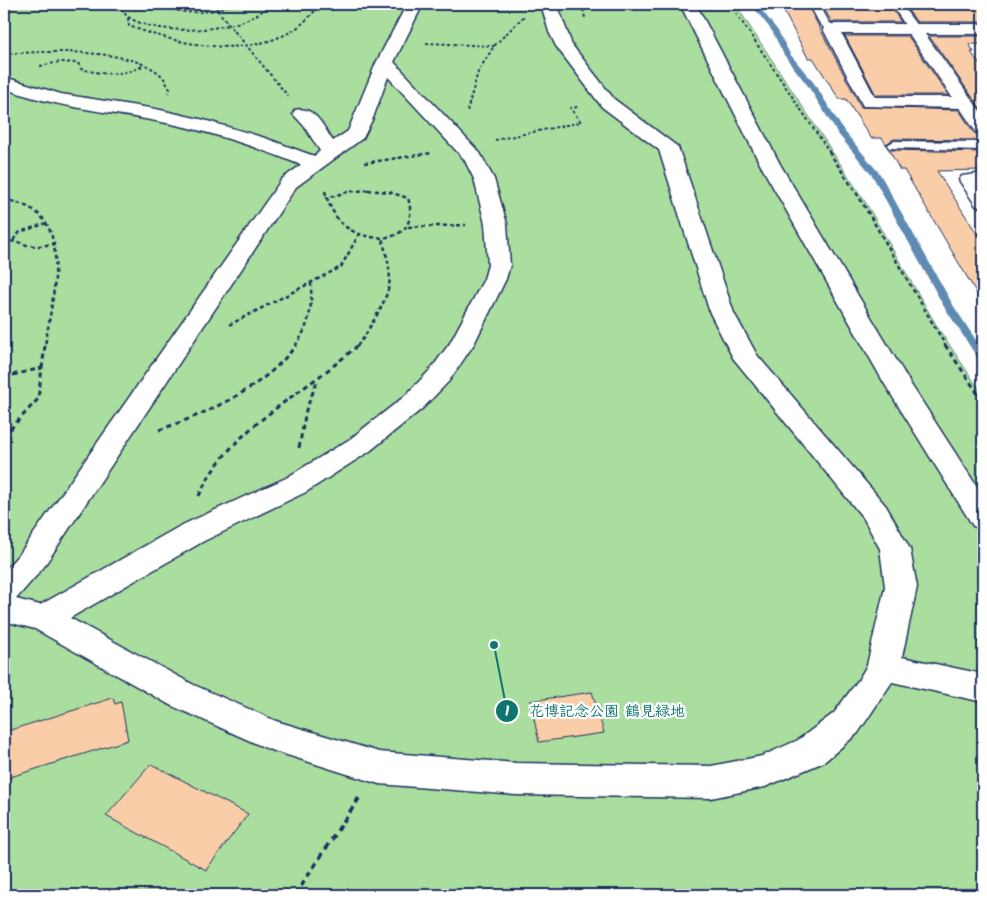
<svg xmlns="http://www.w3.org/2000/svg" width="987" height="899" font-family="Kalam,'Klee One',sans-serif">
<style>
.green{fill:#aade9f;stroke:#62867e}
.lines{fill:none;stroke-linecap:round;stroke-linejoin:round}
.stream{fill:#5e8bb3;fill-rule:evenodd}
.building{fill:#facda9;stroke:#1b2f5e}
.service-casing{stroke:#1b2f5e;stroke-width:3}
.pedestrian-casing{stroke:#1b2f5e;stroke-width:3}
.minor-casing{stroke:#1b2f5e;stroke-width:3}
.path-far3{stroke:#1b2f5e;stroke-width:2;stroke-dasharray:3 2.5;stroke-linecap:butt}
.path-far2{stroke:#1b2f5e;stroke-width:2.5;stroke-dasharray:4 3;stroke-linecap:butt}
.path-far1{stroke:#1b2f5e;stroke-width:3;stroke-dasharray:5 4;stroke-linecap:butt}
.path{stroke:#1b2f5e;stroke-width:4;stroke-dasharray:6 5;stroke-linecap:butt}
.service{fill:#fff;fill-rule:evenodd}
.pedestrian{fill:#fff;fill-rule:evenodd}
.minor{fill:#fff;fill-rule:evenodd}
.leader{fill:none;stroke:#0f766e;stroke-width:2}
.callout-dot{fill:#0f766e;stroke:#fff;stroke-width:2}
.mark-label{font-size:15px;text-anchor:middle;font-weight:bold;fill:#fff}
.callout-label{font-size:15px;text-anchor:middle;font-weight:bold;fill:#0f766e;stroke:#fff;stroke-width:4.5;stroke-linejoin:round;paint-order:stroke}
</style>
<rect width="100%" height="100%" fill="#fff"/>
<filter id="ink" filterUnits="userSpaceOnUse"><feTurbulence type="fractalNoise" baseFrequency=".02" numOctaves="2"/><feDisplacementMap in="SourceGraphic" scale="10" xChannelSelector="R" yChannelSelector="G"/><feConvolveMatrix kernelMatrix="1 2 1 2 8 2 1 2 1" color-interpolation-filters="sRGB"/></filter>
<g filter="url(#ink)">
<path class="green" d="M 4,4 L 735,4 L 864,200 L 938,328 L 983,395 L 983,895 L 4,895 Z"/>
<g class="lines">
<path class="stream" d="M 751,4 L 757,4 L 778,31 L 790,54 L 814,83 L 844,131 L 880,174 L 953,305 L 983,351 L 983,361 L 979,360 L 943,305 L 872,175 L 838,134 L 808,86 L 784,55 L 772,31 Z"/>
</g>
<g class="building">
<path d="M 780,4 L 807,4 L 861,107 L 959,110 L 974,133 L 983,136 L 983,140 L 894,139 L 886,144 L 882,138 L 871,138 L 846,99 L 839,99 L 813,58 L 808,58 Z"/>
<path d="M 821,4 L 889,4 L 901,22 L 832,22 Z"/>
<path d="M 903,4 L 983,4 L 983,22 L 917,22 Z"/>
<path d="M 845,36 L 908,36 L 948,95 L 876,95 Z"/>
<path d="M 929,36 L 983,36 L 983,44 L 969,44 L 974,52 L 971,52 L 983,69 L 983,112 Z"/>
<path d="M 889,150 L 983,152 L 983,170 L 937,171 L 983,243 L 983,304 L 904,170 L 900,170 Z"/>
<path d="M 592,692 L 604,733 L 539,742 L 530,701 Z"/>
<path d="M 113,698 L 115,704 L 121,702 L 128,740 L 4,779 L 4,732 Z"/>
<path d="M 151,764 L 248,814 L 206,870 L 106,816 Z"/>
</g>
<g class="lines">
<defs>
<g id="service">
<path d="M 809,4 L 819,4 L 829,22 L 837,29 L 835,31 L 827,31 L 820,24 Z"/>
<path d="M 891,4 L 901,4 L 920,30 L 918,32 L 910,32 Z"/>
<path d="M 894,141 L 983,142 L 983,150 L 889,148 L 887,145 Z"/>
</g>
<g id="pedestrian">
<path d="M 407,4 L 423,4 L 394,62 L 480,153 L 494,179 L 507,224 L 510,265 L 506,279 L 474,344 L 449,381 L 423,408 L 370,451 L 306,492 L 204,541 L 70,618 L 194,685 L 276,721 L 379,752 L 516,763 L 711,766 L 762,756 L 798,740 L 834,713 L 859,679 L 867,665 L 885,587 L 880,549 L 864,519 L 733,358 L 710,313 L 659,150 L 602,107 L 556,46 L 549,32 L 541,4 L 557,4 L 572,45 L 614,99 L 678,147 L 734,313 L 757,355 L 886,506 L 910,549 L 917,587 L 902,657 L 983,674 L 983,702 L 892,682 L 858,733 L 824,762 L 765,787 L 711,798 L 516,795 L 379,784 L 268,749 L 170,705 L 35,629 L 4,621 L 4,571 L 21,552 L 282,179 L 301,165 C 254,146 206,130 156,121 C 105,111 53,107 4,88 L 4,77 L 61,94 L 156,109 L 204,120 L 265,138 L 314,156 L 320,151 L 304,126 L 293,114 L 295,110 C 315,105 324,128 333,141 L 348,131 L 376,63 ZM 388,77 L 464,159 L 474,179 L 485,224 L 488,265 L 484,279 L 450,343 L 431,369 L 405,396 L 350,439 L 286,478 L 182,525 L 40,605 L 16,599 L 43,568 L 296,187 L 363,138 L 373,118 Z"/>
<path d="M 680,4 L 696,4 L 780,164 L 910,383 L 983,496 L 983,529 L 973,526 L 884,383 L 760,164 Z"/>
</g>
<g id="minor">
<path d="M 831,24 L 983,24 L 983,34 L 925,34 L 983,115 L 983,134 L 976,132 L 960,108 L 863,106 L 823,29 ZM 842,34 L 909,34 L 952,97 L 875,97 Z"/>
<path d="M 983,173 L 983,208 L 976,206 L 959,180 L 962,176 Z"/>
</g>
</defs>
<use href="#service" class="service-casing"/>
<use href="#pedestrian" class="pedestrian-casing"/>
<use href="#minor" class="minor-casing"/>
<g class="path-far3">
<path d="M 118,4 C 121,8 124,13 127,16 C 155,37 229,32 258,14 C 262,12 266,7 269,4"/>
<path d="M 162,4 C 181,17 212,13 232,4"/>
<path d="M 210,4 L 212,6"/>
<path d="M 582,4 L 585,18"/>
<path d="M 730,4 L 830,153"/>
<path d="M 217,10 L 288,96"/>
<path d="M 128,18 L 129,26 C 178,44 241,59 290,32 C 302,26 312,14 321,4"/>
<path d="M 426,43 L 494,46"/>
<path d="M 4,54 C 43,51 133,47 162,76 C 165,79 167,85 170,89 L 169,93"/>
<path d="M 40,66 L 60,62 L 78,63 L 81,69 C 103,75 122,76 143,66"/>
<path d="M 467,111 L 478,72 L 494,46 L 524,16"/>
<path d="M 495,140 L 581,122 L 570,108 L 578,107"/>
</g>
<g class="path-far2">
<path d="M 829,152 L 859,197 L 946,346"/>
<path d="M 364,163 L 432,153"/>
<path d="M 368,190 L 389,192 L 408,198 C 421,242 373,246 346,227 C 336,220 331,208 327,198 L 347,192 Z"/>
<path d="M 325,191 L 327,198"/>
<path d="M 4,199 C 15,202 27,205 36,212 C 70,237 50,310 45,346"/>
<path d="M 47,223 L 20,232 L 14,239 C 25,248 42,247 55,243"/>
<path d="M 408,227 L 466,225"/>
<path d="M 4,243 L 15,241"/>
<path d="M 229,325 L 341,267 L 359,234"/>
<path d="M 295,346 C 310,326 312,307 311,283"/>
<path d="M 357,346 C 364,339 369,328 374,320 C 395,284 392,276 382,238"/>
</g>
<g class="path-far1">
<path d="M 945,345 L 983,401"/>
<path d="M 4,377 L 42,368"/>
<path d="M 159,430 C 210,412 263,389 296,345"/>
<path d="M 4,436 L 38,399 L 45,345"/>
<path d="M 299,448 L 306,410 L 318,379"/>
<path d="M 199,496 C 229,427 305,394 358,345"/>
</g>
<path class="path" d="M 295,895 L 359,798"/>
<use href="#service" class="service"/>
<use href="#pedestrian" class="pedestrian"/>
<use href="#minor" class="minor"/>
</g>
</g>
<path class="leader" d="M494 645L507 711"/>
<g class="callout-dot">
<circle cx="494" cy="645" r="5"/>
<circle cx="507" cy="711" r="12"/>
</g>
<g class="mark-label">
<text x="507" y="716">1</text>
</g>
<g class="callout-label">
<text x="607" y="716">花博記念公園 鶴見緑地</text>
</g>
<rect width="987" height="899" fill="none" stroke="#fff" stroke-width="20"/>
<rect x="10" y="10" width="967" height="879" fill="none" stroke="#1b2f5e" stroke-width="2" filter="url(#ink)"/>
</svg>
